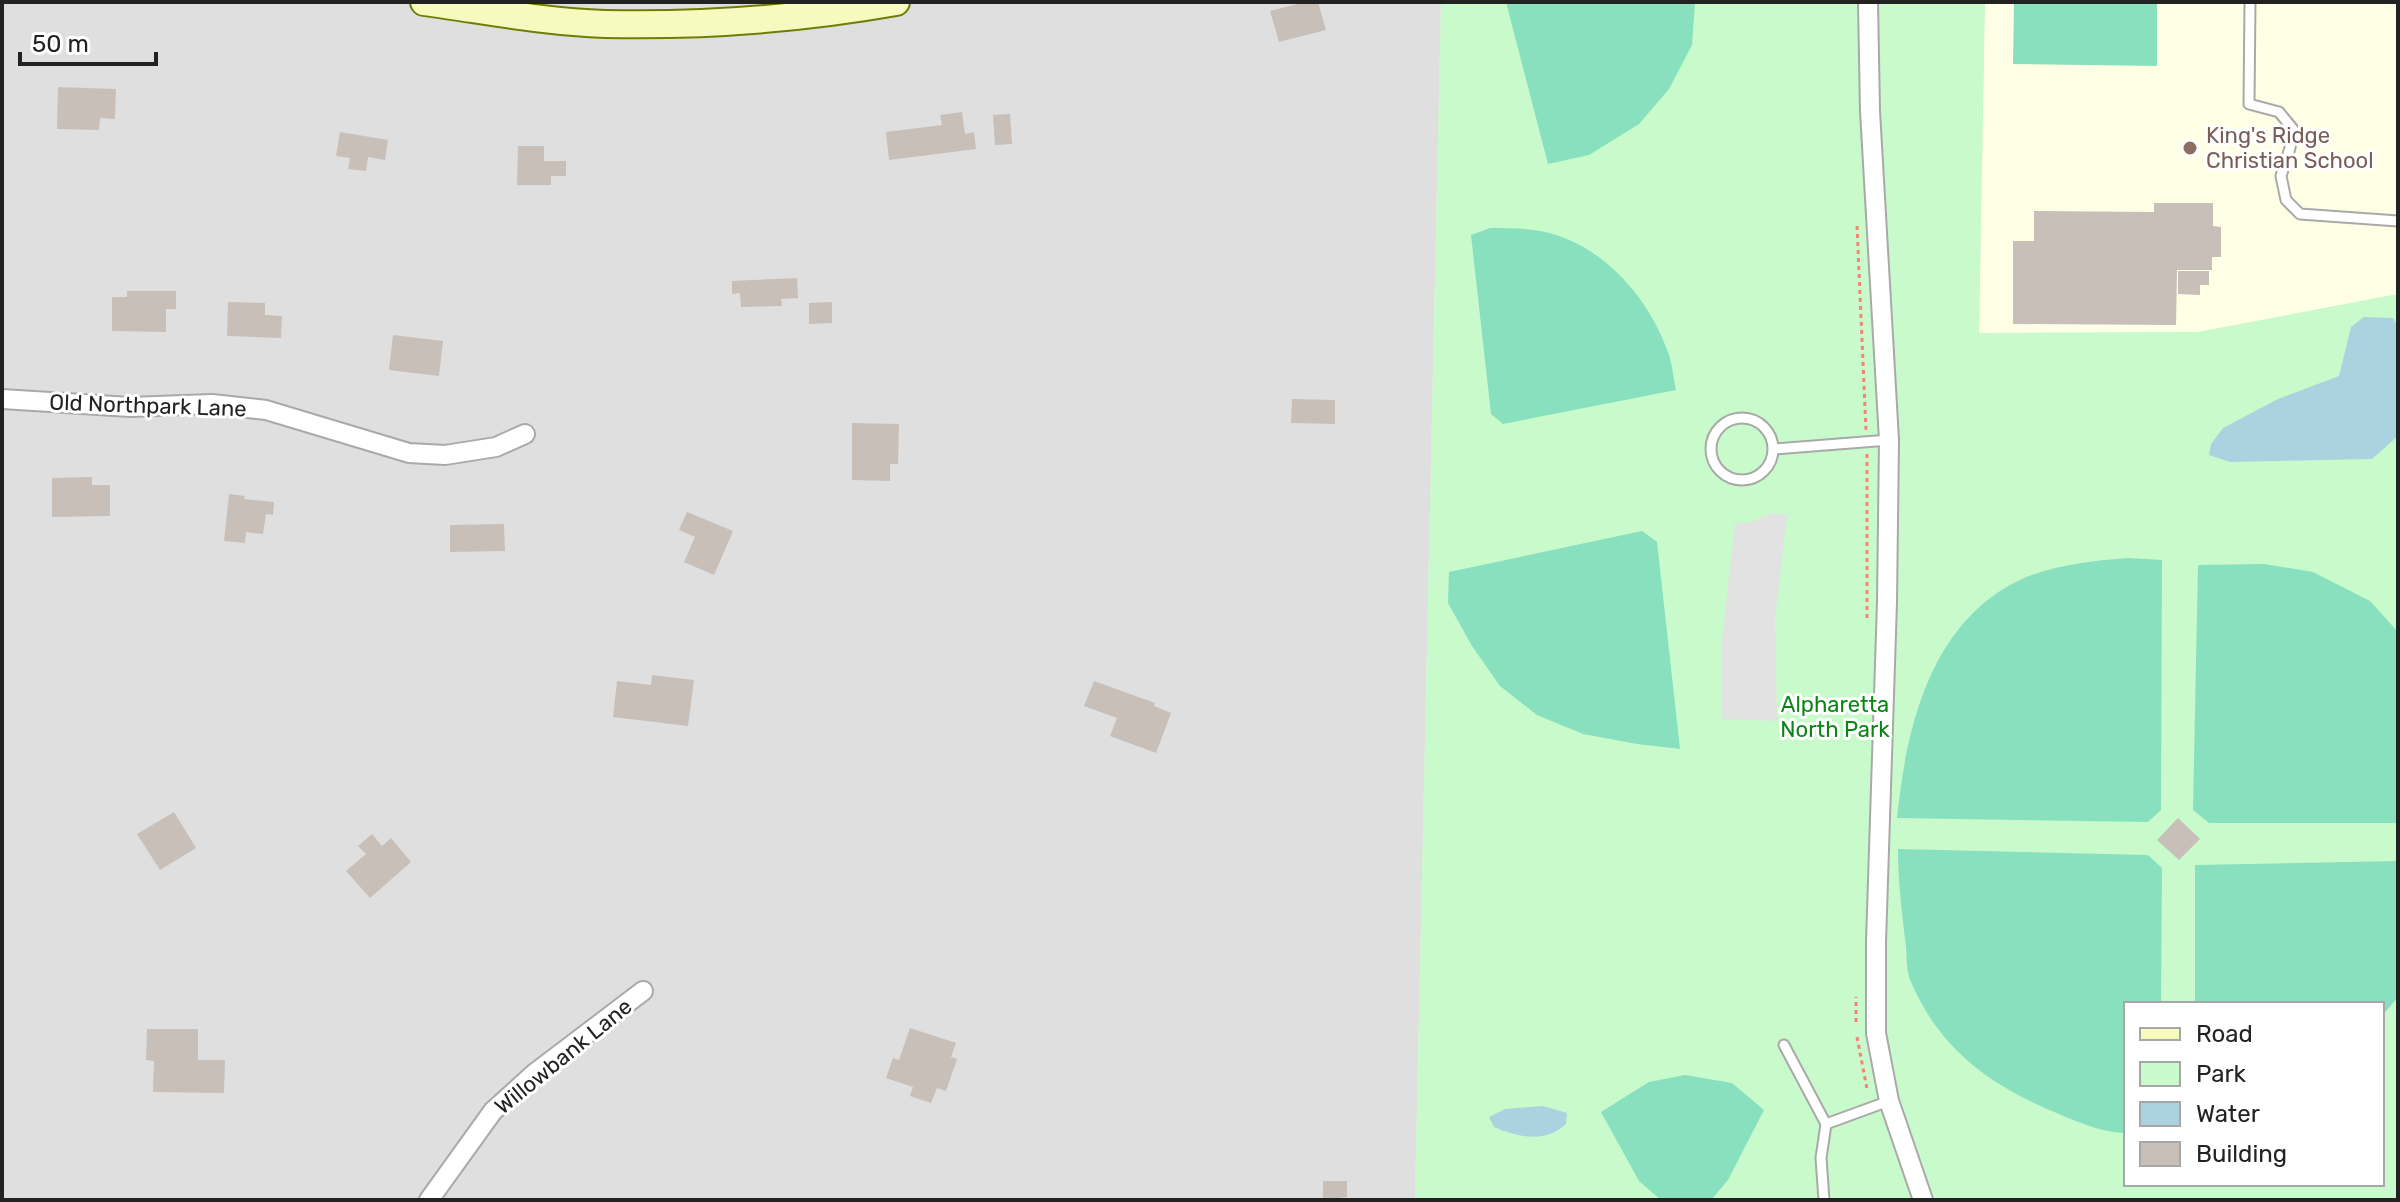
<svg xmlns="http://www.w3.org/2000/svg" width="2400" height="1202" font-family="Rubik,sans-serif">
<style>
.residential{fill:#e0dfdf}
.education{fill:#ffffe5}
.park{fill:#c8facc;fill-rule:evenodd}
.pitch{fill:#88e0be}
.parking{fill:#e2e2e2}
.water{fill:#aad3df}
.building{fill:#c7bfb8}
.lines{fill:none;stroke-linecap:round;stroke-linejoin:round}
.lane-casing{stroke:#a9a9a9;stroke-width:13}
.street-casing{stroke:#a9a9a9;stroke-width:22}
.secondary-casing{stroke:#707d05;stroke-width:30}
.path{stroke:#fa8072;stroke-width:3;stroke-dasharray:4 4;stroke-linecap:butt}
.lane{stroke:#fff;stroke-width:9}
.street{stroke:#fff;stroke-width:18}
.secondary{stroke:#f7fabf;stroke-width:26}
.education-dot{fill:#8d6e63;stroke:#fff;stroke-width:3}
.labels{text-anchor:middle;stroke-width:6;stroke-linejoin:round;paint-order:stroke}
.education-label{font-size:22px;fill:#785e54;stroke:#fff;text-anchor:start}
.street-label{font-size:22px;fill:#222;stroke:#fff}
.park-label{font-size:22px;fill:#0c8416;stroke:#fff}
</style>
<rect width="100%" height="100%" fill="#f2efe9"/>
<path class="residential" d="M 2,2 L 1441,2 L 1415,1200 L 2,1200 Z"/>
<path class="education" d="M 1985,2 L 2398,2 L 2398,294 L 2198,332 L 1979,333 Z"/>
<path class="park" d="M 1441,2 L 1985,2 L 1979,333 L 2198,332 L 2398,294 L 2398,1200 L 1415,1200 ZM 2126,1004 L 2382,1004 L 2382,1184 L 2126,1184 Z"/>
<g class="pitch">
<path d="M 1506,2 L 1695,2 L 1692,45 L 1669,89 L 1639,124 L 1589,155 L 1548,164 Z"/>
<path d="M 2014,2 L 2157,2 L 2157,66 L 2013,64 Z"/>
<path d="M 1490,228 C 1508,228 1527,228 1545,232 C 1602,245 1646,295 1666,347 C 1672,360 1673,376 1676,390 L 1503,424 L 1491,414 L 1471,235 Z"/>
<path d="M 1642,531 L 1657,542 L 1680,749 L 1637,744 L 1583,734 L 1537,715 L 1500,686 L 1472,646 L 1448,603 L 1449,572 Z"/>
<path d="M 2128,558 L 2162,560 L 2161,810 L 2148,822 L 1897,818 C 1906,732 1928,631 2010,585 C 2043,566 2090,561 2128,558 Z"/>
<path d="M 2264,564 L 2313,572 L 2370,601 L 2398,632 L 2398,823 L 2209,823 L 2193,810 L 2198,565 Z"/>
<path d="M 1898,849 L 2148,855 L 2162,868 L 2161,1004 L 2126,1004 L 2126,1133 C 2099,1133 2069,1118 2045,1108 C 1984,1081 1938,1045 1911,982 C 1906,972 1907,958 1906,946 C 1902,914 1898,882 1898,849 Z"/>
<path d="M 2398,861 L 2398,997 L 2382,1016 L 2382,1004 L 2195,1004 L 2195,865 Z"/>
<path d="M 1685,1075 L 1732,1083 L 1764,1110 L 1728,1180 L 1711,1200 L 1661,1200 L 1639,1181 L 1601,1112 L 1649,1082 Z"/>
</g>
<path class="parking" d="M 1772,513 L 1787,515 L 1775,619 L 1777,721 L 1722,719 L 1722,640 L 1735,523 L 1748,523 Z"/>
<g class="water">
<path d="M 2364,317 L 2393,318 L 2398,327 L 2398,436 L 2372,459 L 2230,462 L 2209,455 L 2211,444 L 2223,428 L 2278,399 L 2339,376 L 2351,327 Z"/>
<path d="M 1543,1106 L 1567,1113 L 1566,1124 C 1544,1144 1518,1137 1494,1127 L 1489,1117 L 1505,1109 Z"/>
</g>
<g class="building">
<path d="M 1305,2 L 1318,2 L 1326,30 L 1279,42 L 1270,11 Z"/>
<path d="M 58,87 L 116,89 L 115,119 L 100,118 L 99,130 L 57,129 Z"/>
<path d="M 962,112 L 965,134 L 974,132 L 976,149 L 889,160 L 886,132 L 942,125 L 940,115 Z"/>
<path d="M 1010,114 L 1012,144 L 995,145 L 993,115 Z"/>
<path d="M 340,132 L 388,140 L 385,160 L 368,157 L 366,171 L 348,169 L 350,158 L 336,156 Z"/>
<path d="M 518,146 L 544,146 L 544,161 L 566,161 L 566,176 L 551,176 L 551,185 L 517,185 Z"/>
<path d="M 2154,203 L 2213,203 L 2213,226 L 2221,227 L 2221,257 L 2212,257 L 2212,270 L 2177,270 L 2176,325 L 2013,324 L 2013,241 L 2034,241 L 2034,211 L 2154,212 Z"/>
<path d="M 2178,271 L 2209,271 L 2209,285 L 2200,285 L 2200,295 L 2178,294 Z"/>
<path d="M 797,278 L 798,298 L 781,299 L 782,306 L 741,307 L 740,293 L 732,294 L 732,281 Z"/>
<path d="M 127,291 L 176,291 L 176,309 L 166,309 L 166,332 L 112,331 L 112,297 L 127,297 Z"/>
<path d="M 228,302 L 265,303 L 265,315 L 282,316 L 281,338 L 227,336 Z"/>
<path d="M 832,302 L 832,323 L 809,324 L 809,303 Z"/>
<path d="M 393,335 L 443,341 L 439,376 L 389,370 Z"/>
<path d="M 1292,399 L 1335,400 L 1335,424 L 1291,423 Z"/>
<path d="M 852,423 L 899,424 L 898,464 L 890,464 L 890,481 L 852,480 Z"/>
<path d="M 92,477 L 92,485 L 110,485 L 110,516 L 52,517 L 52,478 Z"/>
<path d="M 229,494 L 245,496 L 244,499 L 274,502 L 273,515 L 266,514 L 263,534 L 246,532 L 245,543 L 224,541 Z"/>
<path d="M 687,512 L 733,531 L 714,575 L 684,562 L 695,537 L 679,530 Z"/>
<path d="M 504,524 L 505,551 L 450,552 L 450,525 Z"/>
<path d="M 652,675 L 694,680 L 688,726 L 613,717 L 617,681 L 651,685 Z"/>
<path d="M 1094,681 L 1155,703 L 1154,706 L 1171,713 L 1156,753 L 1110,736 L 1117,718 L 1084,706 Z"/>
<path d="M 174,812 L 196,848 L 160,870 L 137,834 Z"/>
<path d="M 2178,818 L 2200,839 L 2179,860 L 2157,840 Z"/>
<path d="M 372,834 L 382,846 L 391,838 L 411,862 L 370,898 L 346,871 L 366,854 L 358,846 Z"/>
<path d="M 910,1028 L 956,1043 L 951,1057 L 957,1059 L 946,1091 L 937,1088 L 931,1103 L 910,1096 L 913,1087 L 886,1078 L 893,1058 L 899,1060 Z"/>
<path d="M 147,1029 L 198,1029 L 198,1060 L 225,1060 L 224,1093 L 153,1092 L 154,1061 L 146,1060 Z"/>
<path d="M 1323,1181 L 1347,1181 L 1347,1197 L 1323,1200 Z"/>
</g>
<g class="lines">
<defs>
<g id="lane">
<path d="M 2250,2 L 2249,104 L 2279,112 L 2293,129 L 2290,148 L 2281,176 L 2286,200 L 2300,214 L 2398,221"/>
<circle cx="1742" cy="449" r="31"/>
<path d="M 1774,449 L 1889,440"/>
<path d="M 1784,1045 L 1826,1124 L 1821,1158 L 1824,1200"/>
<path d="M 1826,1124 L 1889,1101"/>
</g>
<g id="street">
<path d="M 1868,2 L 1870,111 L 1889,440 L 1887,602 L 1876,942 L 1876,1033 L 1889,1101 L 1923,1200"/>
<path d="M 2,399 L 130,407 L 212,404 L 266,410 L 409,453 L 445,455 L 496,447 L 525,434"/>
<path d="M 429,1200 L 493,1111 L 535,1073 L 643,991"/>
</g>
<path id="secondary" d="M 424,2 C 484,10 544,22 605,24 C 703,26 800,19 896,2"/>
</defs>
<use href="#lane" class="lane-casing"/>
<use href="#street" class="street-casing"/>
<use href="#secondary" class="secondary-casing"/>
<g class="path">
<path d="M 1857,226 L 1866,430"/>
<path d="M 1867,618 L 1867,453"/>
<path d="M 1856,1022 L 1856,997"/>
<path d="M 1857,1037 L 1867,1089"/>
</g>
<use href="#lane" class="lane"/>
<use href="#street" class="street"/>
<use href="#secondary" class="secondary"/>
</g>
<circle class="education-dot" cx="2190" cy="148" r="8"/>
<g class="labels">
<g class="education-label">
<text x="2206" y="143">King's Ridge<tspan x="2206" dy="25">Christian School</tspan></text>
</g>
<g class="street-label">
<text transform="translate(148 405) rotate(2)" y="8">Old Northpark Lane</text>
<text transform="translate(563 1056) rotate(-39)" y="8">Willowbank Lane</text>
</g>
<g class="park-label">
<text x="1835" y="712">Alpharetta<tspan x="1835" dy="25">North Park</tspan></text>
</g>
</g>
<rect width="2400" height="1202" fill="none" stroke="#222222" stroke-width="8"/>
<rect x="2124" y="1002" width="260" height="184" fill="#ffffff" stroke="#a7a7a7" stroke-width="2"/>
<rect x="2140" y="1028" width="40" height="12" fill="#f7fabf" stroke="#a7a7a7" stroke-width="2"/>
<text x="2196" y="1042" font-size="24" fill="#222222">Road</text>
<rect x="2140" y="1062" width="40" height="24" fill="#c8facc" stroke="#a7a7a7" stroke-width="2"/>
<text x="2196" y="1082" font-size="24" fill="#222222">Park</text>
<rect x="2140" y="1102" width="40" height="24" fill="#aad3df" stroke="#a7a7a7" stroke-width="2"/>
<text x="2196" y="1122" font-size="24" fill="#222222">Water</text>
<rect x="2140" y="1142" width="40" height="24" fill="#c7bfb8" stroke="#a7a7a7" stroke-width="2"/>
<text x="2196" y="1162" font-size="24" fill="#222222">Building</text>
<path d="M20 52v12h136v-12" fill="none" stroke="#222222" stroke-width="4"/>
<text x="32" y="52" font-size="24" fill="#222222" stroke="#ffffff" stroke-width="6" paint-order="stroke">50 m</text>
</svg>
